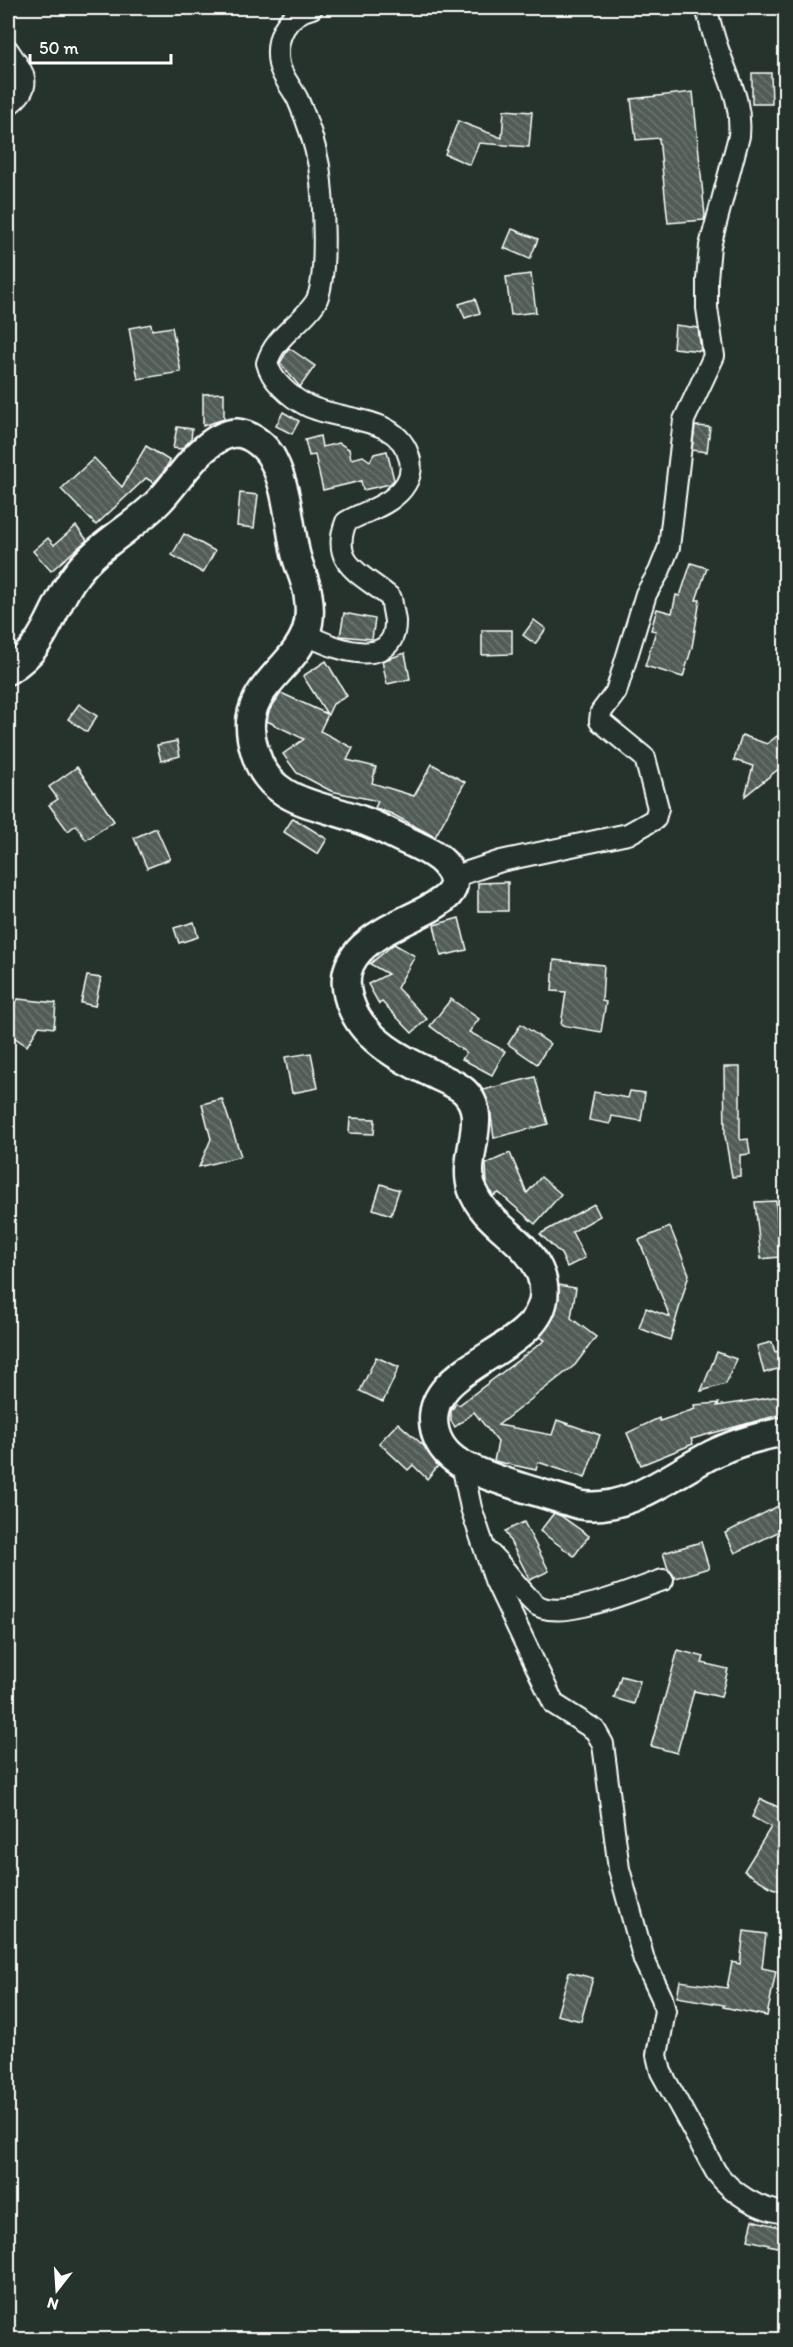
<svg xmlns="http://www.w3.org/2000/svg" width="793" height="2347" font-family="Itim,sans-serif">
<style>
.building{fill:url(#building-back-hatch);stroke:#fff;stroke-width:1.5}
.lines{fill:none;stroke-linecap:round;stroke-linejoin:round}
.street-casing{stroke:#fff;stroke-width:24}
.secondary-casing{stroke:#fff;stroke-width:32}
.street{stroke:#26332d;stroke-width:20}
.secondary{stroke:#26332d;stroke-width:27}
</style>
<defs>
<pattern id="building-back-hatch" width="6" height="6" patternUnits="userSpaceOnUse" patternTransform="scale(1.5)"><rect width="6" height="6" fill="#515c57"/><path d="M-1 5l2 2M0 0l6 6M5-1l2 2" fill="none" stroke="#6b7470"/></pattern>
</defs>
<rect width="100%" height="100%" fill="#26332d"/>
<filter id="ink" filterUnits="userSpaceOnUse"><feTurbulence type="fractalNoise" baseFrequency=".0167" numOctaves="2"/><feDisplacementMap in="SourceGraphic" scale="12" xChannelSelector="R" yChannelSelector="G"/><feConvolveMatrix kernelMatrix="1 2 1 2 8 2 1 2 1" color-interpolation-filters="sRGB"/></filter>
<g filter="url(#ink)">
<g class="building">
<path d="M 752,73 L 771,73 L 772,104 L 752,104 Z"/>
<path d="M 693,92 L 705,216 L 704,220 L 668,223 L 659,138 L 636,140 L 631,99 Z"/>
<path d="M 504,110 L 532,112 L 529,147 L 479,143 L 470,165 L 445,154 L 458,121 L 502,138 Z"/>
<path d="M 512,229 L 538,239 L 530,259 L 504,248 Z"/>
<path d="M 531,274 L 536,312 L 511,315 L 506,277 Z"/>
<path d="M 475,299 L 480,313 L 465,318 L 459,304 Z"/>
<path d="M 151,324 L 152,330 L 172,327 L 181,372 L 138,379 L 129,328 Z"/>
<path d="M 675,325 L 698,328 L 701,351 L 673,348 Z"/>
<path d="M 289,348 L 315,366 L 300,387 L 280,363 Z"/>
<path d="M 224,393 L 224,419 L 203,426 L 203,394 Z"/>
<path d="M 283,412 L 299,421 L 292,434 L 276,426 Z"/>
<path d="M 695,426 L 710,427 L 707,452 L 692,450 Z"/>
<path d="M 177,427 L 192,429 L 191,440 L 181,449 L 173,448 Z"/>
<path d="M 320,436 L 322,447 L 339,443 L 349,449 L 351,459 L 363,456 L 370,461 L 374,454 L 387,451 L 394,480 L 390,484 L 363,490 L 361,481 L 323,490 L 315,455 L 309,456 L 305,440 Z"/>
<path d="M 146,446 L 170,461 L 162,474 L 154,483 L 146,478 L 96,525 L 61,489 L 94,458 L 122,487 Z"/>
<path d="M 240,493 L 258,495 L 254,528 L 237,526 Z"/>
<path d="M 76,526 L 87,540 L 51,571 L 33,551 L 48,538 L 54,545 Z"/>
<path d="M 184,534 L 215,551 L 203,573 L 172,555 Z"/>
<path d="M 691,563 L 707,568 L 696,600 L 700,600 L 692,647 L 683,677 L 645,666 L 656,631 L 651,630 L 657,609 L 672,613 L 676,595 L 680,596 Z"/>
<path d="M 344,613 L 375,619 L 372,639 L 340,636 Z"/>
<path d="M 534,620 L 546,629 L 535,644 L 523,635 Z"/>
<path d="M 482,630 L 512,630 L 512,654 L 482,655 Z"/>
<path d="M 405,653 L 410,679 L 387,684 L 382,661 Z"/>
<path d="M 326,661 L 347,696 L 333,704 L 320,731 L 353,748 L 347,760 L 376,767 L 372,783 L 414,796 L 432,764 L 465,782 L 435,837 L 392,814 L 375,808 L 378,801 L 331,791 L 297,773 L 283,754 L 304,739 L 267,721 L 269,711 L 281,693 L 327,714 L 303,676 Z"/>
<path d="M 79,704 L 97,716 L 87,732 L 68,719 Z"/>
<path d="M 742,735 L 767,744 L 777,736 L 786,746 L 786,763 L 745,796 L 753,766 L 734,760 Z"/>
<path d="M 177,741 L 180,756 L 161,761 L 157,745 Z"/>
<path d="M 77,767 L 114,821 L 86,840 L 76,825 L 68,831 L 49,805 L 58,799 L 49,787 Z"/>
<path d="M 293,818 L 327,839 L 318,854 L 284,832 Z"/>
<path d="M 156,828 L 170,859 L 147,868 L 134,838 Z"/>
<path d="M 508,882 L 508,911 L 478,911 L 478,883 Z"/>
<path d="M 459,918 L 467,950 L 441,956 L 434,925 Z"/>
<path d="M 194,922 L 198,937 L 179,943 L 174,928 Z"/>
<path d="M 394,944 L 415,956 L 397,988 L 427,1019 L 412,1033 L 382,1002 L 379,1004 L 368,984 L 388,974 L 370,964 Z"/>
<path d="M 554,960 L 604,965 L 602,1001 L 606,1002 L 601,1032 L 561,1025 L 566,992 L 552,991 Z"/>
<path d="M 87,976 L 101,978 L 95,1006 L 81,1003 Z"/>
<path d="M 18,999 L 56,1003 L 54,1028 L 39,1026 L 27,1046 L 8,1033 L 8,1014 Z"/>
<path d="M 451,999 L 479,1019 L 469,1032 L 505,1051 L 492,1075 L 462,1059 L 466,1053 L 430,1026 Z"/>
<path d="M 521,1024 L 550,1044 L 537,1064 L 508,1044 Z"/>
<path d="M 311,1053 L 318,1088 L 292,1093 L 285,1057 Z"/>
<path d="M 724,1067 L 740,1067 L 740,1140 L 748,1139 L 750,1154 L 740,1155 L 740,1176 L 732,1177 L 725,1136 Z"/>
<path d="M 535,1077 L 548,1124 L 494,1138 L 490,1108 L 483,1090 Z"/>
<path d="M 630,1091 L 645,1093 L 641,1121 L 612,1116 L 610,1124 L 589,1120 L 594,1092 L 628,1098 Z"/>
<path d="M 222,1099 L 241,1156 L 199,1167 L 211,1139 L 202,1104 Z"/>
<path d="M 350,1118 L 375,1119 L 374,1134 L 349,1133 Z"/>
<path d="M 510,1153 L 527,1193 L 541,1177 L 561,1194 L 535,1224 L 499,1193 L 493,1196 L 487,1184 L 486,1164 Z"/>
<path d="M 381,1184 L 399,1190 L 391,1215 L 373,1209 Z"/>
<path d="M 776,1201 L 779,1257 L 761,1259 L 755,1202 Z"/>
<path d="M 594,1204 L 600,1216 L 572,1232 L 585,1258 L 567,1267 L 561,1254 L 540,1234 Z"/>
<path d="M 670,1227 L 689,1274 L 670,1340 L 639,1328 L 646,1308 L 670,1317 L 639,1240 Z"/>
<path d="M 558,1285 L 576,1288 L 571,1318 L 596,1337 L 575,1365 L 498,1425 L 552,1435 L 557,1420 L 600,1435 L 585,1478 L 538,1462 L 536,1470 L 494,1461 L 498,1442 L 474,1412 L 455,1427 L 451,1421 L 451,1411 L 456,1403 L 459,1405 L 545,1340 L 540,1337 L 557,1308 Z"/>
<path d="M 772,1342 L 775,1352 L 779,1351 L 784,1367 L 764,1373 L 757,1346 Z"/>
<path d="M 717,1352 L 736,1359 L 726,1384 L 701,1391 Z"/>
<path d="M 376,1357 L 399,1367 L 383,1402 L 360,1391 Z"/>
<path d="M 786,1395 L 786,1413 L 691,1439 L 693,1444 L 641,1465 L 627,1433 L 659,1418 L 660,1421 L 695,1409 L 694,1405 L 719,1403 L 717,1406 Z"/>
<path d="M 398,1423 L 424,1446 L 438,1466 L 427,1479 L 413,1465 L 408,1470 L 379,1443 Z"/>
<path d="M 786,1502 L 786,1528 L 735,1553 L 725,1533 Z"/>
<path d="M 554,1513 L 561,1516 L 589,1536 L 574,1556 L 540,1531 Z"/>
<path d="M 524,1522 L 549,1571 L 530,1580 L 505,1531 Z"/>
<path d="M 701,1542 L 709,1568 L 675,1578 L 668,1569 L 663,1553 Z"/>
<path d="M 678,1650 L 704,1657 L 702,1663 L 728,1669 L 721,1697 L 694,1691 L 677,1753 L 651,1746 Z"/>
<path d="M 621,1676 L 640,1681 L 634,1704 L 614,1698 Z"/>
<path d="M 761,1799 L 782,1809 L 786,1804 L 786,1892 L 772,1888 L 744,1871 L 771,1827 L 752,1817 Z"/>
<path d="M 744,1931 L 766,1934 L 762,1968 L 776,1971 L 767,2016 L 723,2007 L 724,2005 L 677,1997 L 680,1981 L 727,1988 L 732,1962 L 740,1964 Z"/>
<path d="M 569,1972 L 593,1978 L 581,2021 L 557,2015 Z"/>
<path d="M 753,2220 L 786,2229 L 786,2244 L 779,2242 L 777,2247 L 748,2240 Z"/>
</g>
<g class="lines">
<defs>
<g id="street">
<path d="M 8,50 C 23,73 36,85 8,105"/>
<path d="M 306,634 C 330,648 396,673 395,621 C 394,614 392,605 391,598 C 363,574 329,565 346,522 C 361,513 382,508 395,496 C 406,487 413,474 410,460 C 399,413 341,423 306,405 C 290,397 271,380 267,363 C 275,336 300,325 315,303 C 329,281 323,193 319,166 C 315,144 307,120 298,100 C 293,89 281,76 279,64 C 274,37 287,14 312,8"/>
<path d="M 453,877 L 501,861 L 628,834 L 655,819 L 658,808 L 645,758 L 600,721 L 601,712 L 616,692 L 646,594 L 659,572 L 669,547 L 684,420 L 714,356 L 707,308 L 707,279 L 710,246 L 739,136 C 742,100 729,81 718,49 C 713,35 710,21 706,8"/>
<path d="M 462,1464 L 471,1508 L 495,1580 L 554,1704 L 595,1730 L 603,1744 L 619,1869 L 644,1960 L 662,1998 L 665,2011 L 657,2055 L 661,2072 L 716,2172 C 732,2193 758,2210 786,2213"/>
<path d="M 487,1551 C 505,1567 516,1587 534,1603 C 557,1624 635,1589 663,1580"/>
</g>
<path id="secondary" d="M 8,670 C 49,646 50,607 77,573 C 100,543 136,526 161,499 C 176,483 187,464 204,449 C 212,442 225,433 237,433 C 251,434 267,447 273,460 C 287,487 289,521 295,551 C 298,566 306,580 308,595 C 310,607 310,621 306,632 C 294,665 256,683 251,718 C 249,730 252,743 256,755 C 271,804 321,804 361,820 C 379,826 395,836 412,843 C 424,849 435,853 444,863 C 497,922 309,913 353,1010 C 367,1041 401,1059 431,1073 C 442,1079 455,1083 464,1091 C 491,1116 461,1156 472,1189 C 484,1225 528,1238 541,1275 C 567,1353 417,1357 435,1431 C 439,1447 451,1459 465,1466 C 501,1483 542,1493 580,1505 C 629,1513 673,1473 715,1453 C 737,1442 761,1436 786,1431"/>
</defs>
<use href="#street" class="street-casing"/>
<use href="#secondary" class="secondary-casing"/>
<use href="#street" class="street"/>
<use href="#secondary" class="secondary"/>
</g>
</g>
<rect width="793" height="2347" fill="none" stroke="#26332d" stroke-width="30"/>
<rect x="15" y="15" width="763" height="2317" fill="none" stroke="#fff" stroke-width="2" filter="url(#ink)"/>
<g transform="translate(57 2290) rotate(197)" stroke="#26332d" stroke-width="4.5" paint-order="stroke">
<path d="M0-4.5L10 22L0 15L-10 22Z" fill="#ffffff"/>
<text y="-9" font-size="16" font-weight="bold" text-anchor="middle" fill="#ffffff">N</text>
</g>
<path d="M30 54v9h141v-9" fill="none" stroke="#ffffff" stroke-width="3"/>
<text x="39" y="54" font-size="18" fill="#ffffff" stroke="#26332d" stroke-width="4.5" paint-order="stroke">50 m</text>
</svg>
